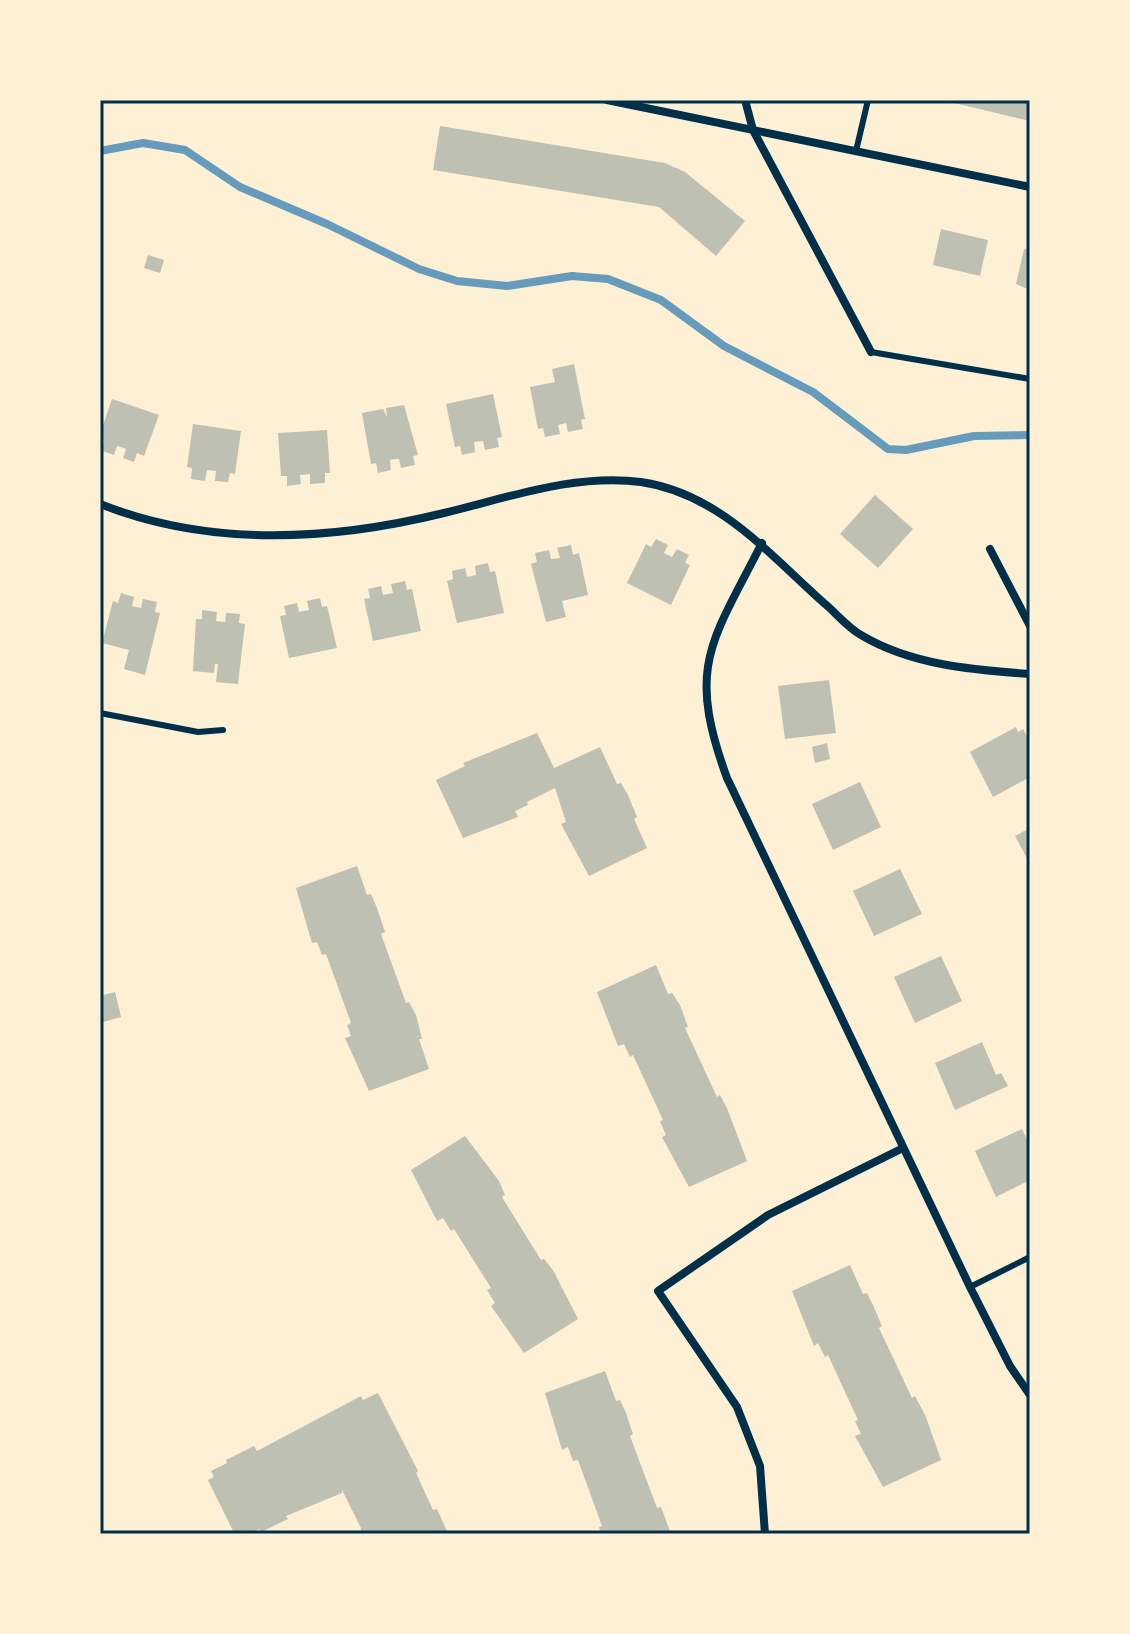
<svg xmlns="http://www.w3.org/2000/svg" width="1130" height="1634" font-family="'Fira Sans',sans-serif">
<style>
.lines{fill:none;stroke-linecap:round;stroke-linejoin:round}
.stream{stroke:#669bbc;stroke-width:8}
.building{fill:#bec0b2}
.service{stroke:#003049;stroke-width:6}
.minor{stroke:#003049;stroke-width:8}
.neatline{fill:none;stroke:#003049;stroke-width:3}
</style>
<rect width="100%" height="100%" fill="#fdf0d5"/>
<g class="lines">
<path class="stream" d="M 100,151 L 143,143 L 185,150 L 240,187 L 327,224 L 419,269 L 457,281 L 507,286 L 572,276 L 608,279 L 661,300 L 724,346 L 813,392 L 888,449 L 906,450 L 974,436 L 1030,435"/>
</g>
<g class="building">
<path d="M 946,100 L 1030,100 L 1030,121 L 946,101 Z"/>
<path d="M 440,126 L 665,163 L 685,172 L 745,221 L 716,256 L 659,207 L 433,170 Z"/>
<path d="M 941,229 L 988,240 L 980,276 L 933,265 Z"/>
<path d="M 1024,249 L 1030,250 L 1030,290 L 1016,284 Z"/>
<path d="M 148,255 L 164,260 L 160,273 L 144,268 Z"/>
<path d="M 574,364 L 585,419 L 581,420 L 583,429 L 568,432 L 566,423 L 558,425 L 560,434 L 545,437 L 543,428 L 538,429 L 530,387 L 555,382 L 552,369 Z"/>
<path d="M 493,394 L 502,437 L 497,438 L 499,447 L 485,450 L 483,441 L 474,442 L 475,452 L 462,455 L 460,446 L 455,447 L 446,404 Z"/>
<path d="M 112,399 L 159,415 L 144,456 L 137,453 L 134,462 L 123,458 L 126,449 L 121,447 L 117,446 L 114,455 L 100,450 L 104,442 L 100,434 Z"/>
<path d="M 404,405 L 418,455 L 413,456 L 415,465 L 401,468 L 399,459 L 395,459 L 390,460 L 391,470 L 378,473 L 376,463 L 371,464 L 362,413 L 383,409 L 387,417 L 386,408 Z"/>
<path d="M 193,424 L 241,431 L 235,474 L 230,473 L 228,482 L 215,481 L 216,471 L 207,470 L 205,481 L 191,479 L 192,468 L 187,467 Z"/>
<path d="M 327,430 L 330,473 L 325,473 L 325,483 L 310,484 L 310,474 L 300,475 L 301,484 L 287,486 L 287,476 L 281,476 L 278,433 Z"/>
<path d="M 875,495 L 913,529 L 878,568 L 840,534 Z"/>
<path d="M 656,539 L 668,545 L 664,553 L 672,557 L 677,549 L 689,555 L 685,563 L 690,565 L 671,605 L 627,583 L 646,544 L 651,547 Z"/>
<path d="M 571,545 L 573,555 L 579,553 L 588,595 L 562,601 L 566,617 L 546,622 L 531,564 L 537,562 L 535,553 L 549,550 L 551,559 L 560,558 L 557,548 Z"/>
<path d="M 488,563 L 490,572 L 495,571 L 504,613 L 457,623 L 447,581 L 453,579 L 452,571 L 465,568 L 467,577 L 472,576 L 476,575 L 475,566 Z"/>
<path d="M 405,581 L 407,590 L 412,589 L 421,631 L 373,641 L 364,599 L 370,598 L 368,589 L 381,586 L 383,595 L 393,593 L 391,584 Z"/>
<path d="M 121,593 L 134,597 L 132,606 L 141,608 L 143,599 L 157,602 L 155,612 L 160,613 L 145,675 L 124,669 L 129,650 L 102,643 L 113,601 L 118,603 Z"/>
<path d="M 320,598 L 322,607 L 327,606 L 337,648 L 289,658 L 280,616 L 286,615 L 284,606 L 297,603 L 299,612 L 309,610 L 307,601 Z"/>
<path d="M 202,610 L 217,612 L 216,621 L 225,622 L 226,613 L 240,614 L 239,623 L 245,624 L 238,684 L 216,682 L 218,664 L 215,664 L 214,673 L 193,671 L 196,619 L 202,619 Z"/>
<path d="M 829,680 L 836,733 L 785,739 L 778,686 Z"/>
<path d="M 1016,727 L 1018,732 L 1023,729 L 1030,742 L 1030,777 L 993,797 L 970,752 Z"/>
<path d="M 537,733 L 554,768 L 600,747 L 617,784 L 621,783 L 628,795 L 637,817 L 634,819 L 647,848 L 589,876 L 561,824 L 566,822 L 555,788 L 527,802 L 528,805 L 515,811 L 518,817 L 463,838 L 436,780 L 465,766 L 463,763 Z"/>
<path d="M 827,743 L 830,759 L 815,763 L 812,747 Z"/>
<path d="M 860,782 L 881,827 L 833,850 L 812,804 Z"/>
<path d="M 1030,828 L 1030,864 L 1015,836 Z"/>
<path d="M 357,866 L 367,895 L 371,894 L 377,908 L 385,932 L 381,934 L 406,1003 L 409,1002 L 416,1015 L 422,1039 L 419,1039 L 429,1069 L 369,1091 L 345,1038 L 351,1036 L 347,1025 L 351,1023 L 338,987 L 326,954 L 322,955 L 317,942 L 312,943 L 296,888 Z"/>
<path d="M 900,869 L 922,914 L 874,936 L 853,891 Z"/>
<path d="M 941,956 L 962,1001 L 915,1023 L 894,977 Z"/>
<path d="M 656,965 L 668,994 L 672,993 L 680,1005 L 688,1027 L 685,1028 L 717,1097 L 720,1095 L 727,1108 L 747,1161 L 689,1187 L 662,1137 L 666,1135 L 660,1121 L 663,1120 L 633,1055 L 630,1057 L 624,1044 L 618,1046 L 597,992 Z"/>
<path d="M 115,992 L 121,1017 L 100,1023 L 100,996 Z"/>
<path d="M 982,1042 L 996,1075 L 1001,1073 L 1008,1086 L 955,1110 L 935,1063 Z"/>
<path d="M 1022,1129 L 1030,1146 L 1030,1180 L 996,1197 L 975,1151 Z"/>
<path d="M 465,1136 L 499,1181 L 505,1195 L 502,1197 L 541,1260 L 544,1259 L 553,1270 L 578,1319 L 524,1353 L 491,1306 L 495,1303 L 487,1290 L 491,1288 L 454,1229 L 451,1231 L 443,1218 L 437,1221 L 411,1170 Z"/>
<path d="M 850,1265 L 863,1294 L 867,1293 L 873,1305 L 882,1326 L 879,1328 L 912,1398 L 915,1396 L 926,1417 L 941,1460 L 883,1487 L 855,1436 L 861,1434 L 855,1421 L 858,1420 L 828,1355 L 825,1357 L 818,1343 L 814,1346 L 792,1291 Z"/>
<path d="M 605,1371 L 616,1401 L 620,1400 L 626,1413 L 633,1434 L 630,1436 L 657,1508 L 661,1507 L 671,1534 L 601,1534 L 599,1527 L 602,1526 L 578,1460 L 573,1461 L 568,1447 L 562,1450 L 545,1393 Z"/>
<path d="M 378,1393 L 418,1471 L 416,1473 L 433,1510 L 437,1509 L 447,1531 L 445,1534 L 360,1534 L 361,1528 L 342,1490 L 342,1493 L 286,1516 L 288,1519 L 261,1532 L 259,1529 L 249,1534 L 234,1533 L 208,1480 L 214,1477 L 211,1471 L 227,1463 L 226,1460 L 254,1446 L 257,1451 L 361,1396 L 363,1400 Z"/>
</g>
<g class="lines">
<g class="service">
<path d="M 856,151 L 868,100"/>
<path d="M 871,352 L 1030,379"/>
<path d="M 100,713 L 198,732 L 223,730"/>
<path d="M 970,1287 L 1030,1257"/>
</g>
<g class="minor">
<path d="M 607,100 L 1030,187"/>
<path d="M 745,100 L 753,130 L 871,352"/>
<path d="M 100,504 C 211,548 330,541 444,513 C 507,498 575,473 641,482 C 718,493 769,554 824,603 C 836,613 847,627 861,635 C 911,665 973,670 1030,674"/>
<path d="M 762,543 C 711,643 686,666 727,778 L 970,1287 L 1010,1366 L 1030,1395"/>
<path d="M 990,549 L 1030,626"/>
<path d="M 765,1534 L 760,1466 L 737,1407 L 658,1291 L 768,1215 L 903,1148"/>
</g>
</g>
<rect width="1130" height="1634" fill="none" stroke="#fdf0d5" stroke-width="204"/>
<rect x="102" y="102" width="926" height="1430" class="neatline"/>
</svg>
